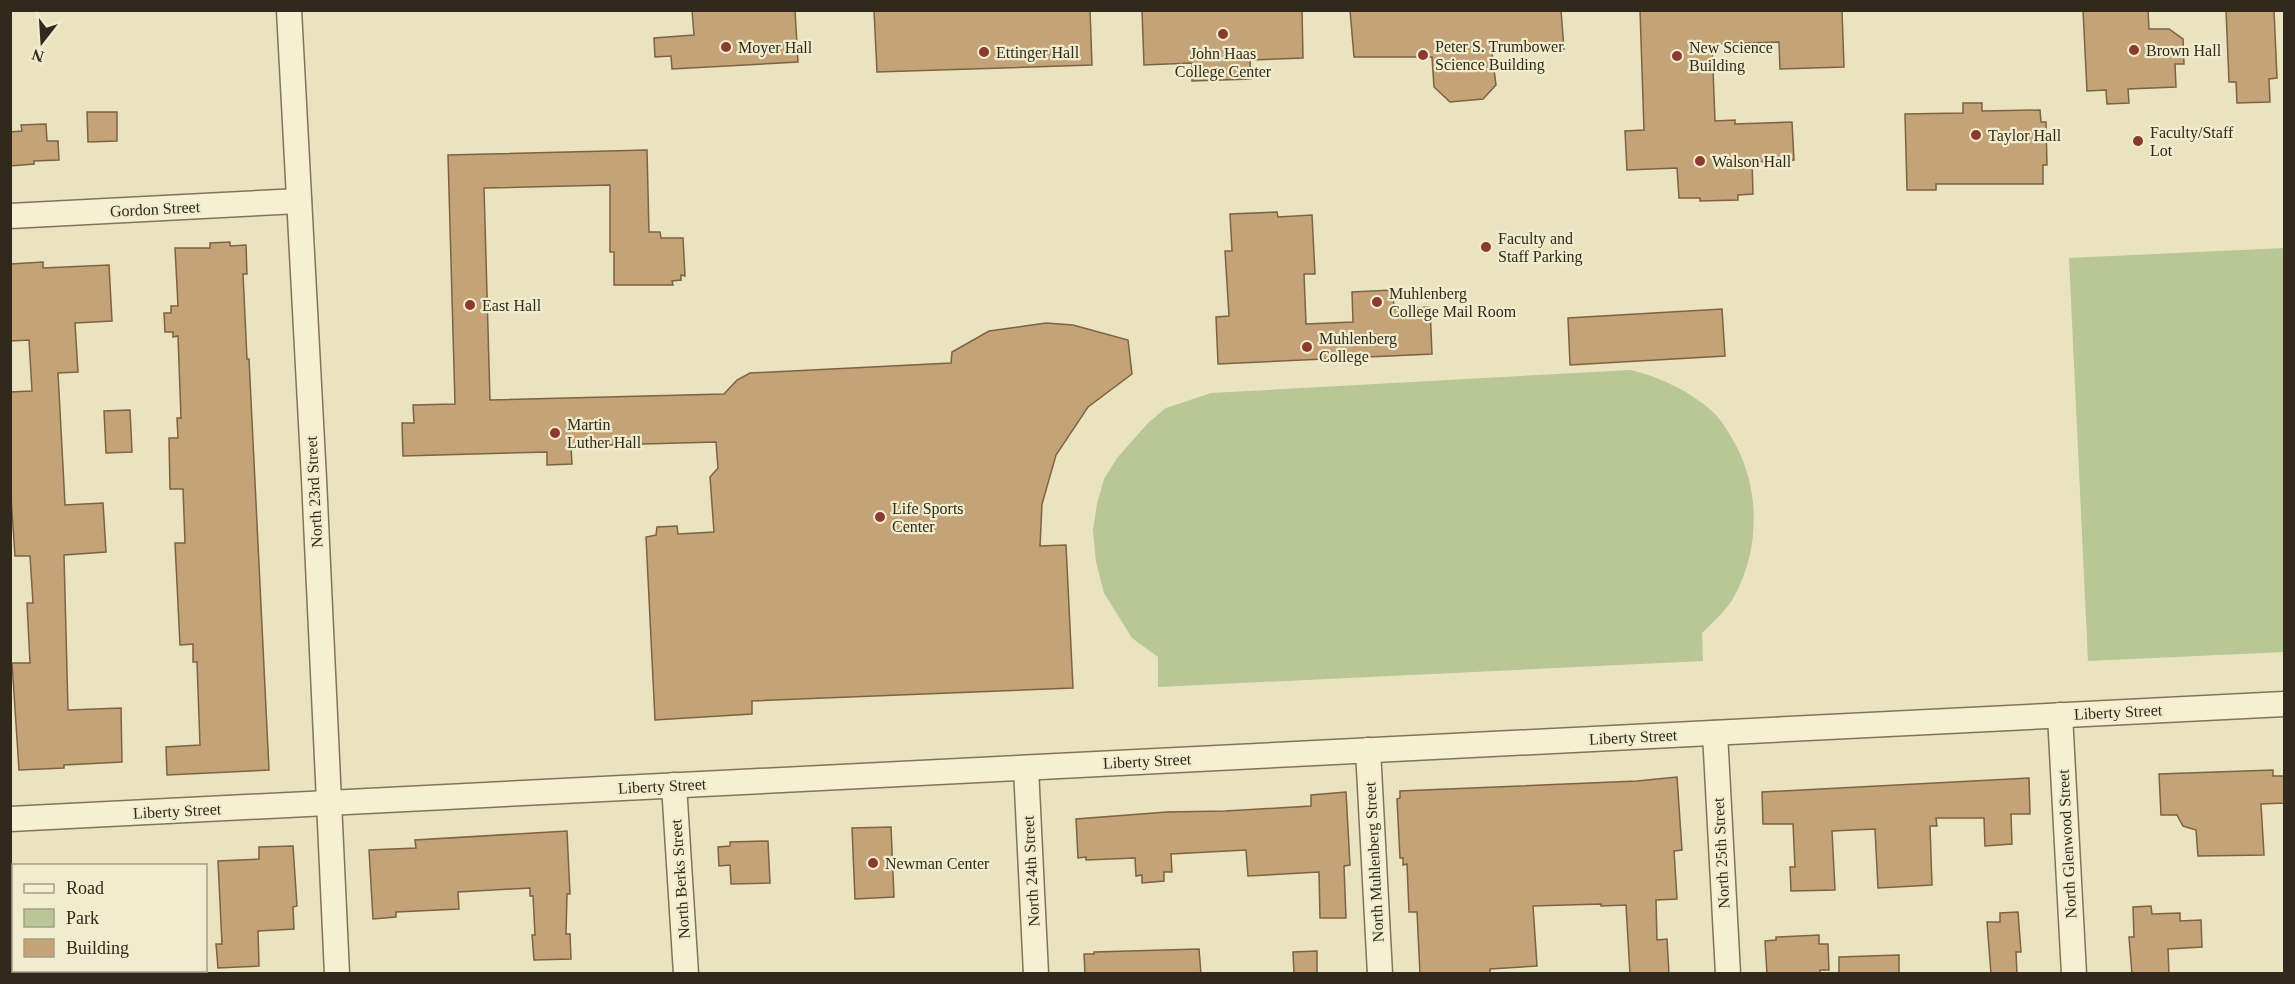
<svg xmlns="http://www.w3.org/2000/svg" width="2295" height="984" font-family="'Times New Roman',serif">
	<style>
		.green { fill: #b9c695 }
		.building { fill: #c5a378; stroke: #7e6241; stroke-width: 1.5 }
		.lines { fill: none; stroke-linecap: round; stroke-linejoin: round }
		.minor-casing { stroke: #817459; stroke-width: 27 }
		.minor { stroke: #f5f0d2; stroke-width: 24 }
		.poi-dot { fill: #8a3b2e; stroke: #f1ecce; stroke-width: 2 }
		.labels { text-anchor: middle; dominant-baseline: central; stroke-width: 4.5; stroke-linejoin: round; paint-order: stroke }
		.poi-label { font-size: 16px; fill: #312a1c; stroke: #f1ecce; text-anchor: start }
		.street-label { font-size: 16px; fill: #312a1c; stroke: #f1ecce }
	</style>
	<rect width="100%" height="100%" fill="#e9e3c0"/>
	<g class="green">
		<path d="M 2284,248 L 2284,652 L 2088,661 L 2069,258 Z"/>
		<path d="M 1631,370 C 1660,377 1689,391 1712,411 C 1723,421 1731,437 1738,449 C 1760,496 1759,549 1735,595 C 1728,609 1713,622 1702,633 L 1703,661 L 1158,687 L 1158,657 L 1132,638 L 1104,593 L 1096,562 L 1093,530 L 1097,504 L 1104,479 L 1117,458 L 1149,422 L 1166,408 L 1211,393 Z"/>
	</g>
	<g class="building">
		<path d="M 692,10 L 795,10 L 798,62 L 672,69 L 671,56 L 655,57 L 654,38 L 694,35 Z"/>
		<path d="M 874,10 L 1090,10 L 1092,65 L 877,72 Z"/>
		<path d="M 1142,10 L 1302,10 L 1303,58 L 1250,60 L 1251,79 L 1192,81 L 1192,63 L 1144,65 Z"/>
		<path d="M 1350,10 L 1561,10 L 1564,49 L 1492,53 L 1496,85 L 1483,99 L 1450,102 L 1434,87 L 1432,57 L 1354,57 Z"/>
		<path d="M 1640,10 L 1842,10 L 1844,67 L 1780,69 L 1779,42 L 1712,44 L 1715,121 L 1735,120 L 1735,124 L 1792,122 L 1794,160 L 1752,162 L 1753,194 L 1738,195 L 1738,200 L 1700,201 L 1700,198 L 1679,198 L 1677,168 L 1627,170 L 1625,131 L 1644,130 Z"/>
		<path d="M 2083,10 L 2148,10 L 2149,29 L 2169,29 L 2183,39 L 2184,64 L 2175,64 L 2176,87 L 2128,89 L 2129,103 L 2107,104 L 2106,90 L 2087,91 Z"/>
		<path d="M 2226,10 L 2274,10 L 2277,78 L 2269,79 L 2270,102 L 2237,103 L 2236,82 L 2229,82 Z"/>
		<path d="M 1963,103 L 1982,103 L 1982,111 L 2040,110 L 2041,122 L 2046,122 L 2047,165 L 2043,165 L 2043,184 L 1936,184 L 1936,190 L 1907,190 L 1905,114 L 1963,113 Z"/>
		<path d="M 87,112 L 117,112 L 117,141 L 88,142 Z"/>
		<path d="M 46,124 L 47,141 L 58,141 L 59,160 L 34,161 L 34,164 L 10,166 L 10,132 L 22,131 L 21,125 Z"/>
		<path d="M 647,150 L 649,232 L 660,232 L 661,238 L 683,238 L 685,276 L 681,275 L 681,280 L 672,281 L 673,285 L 614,285 L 614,252 L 610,252 L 610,185 L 484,188 L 490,400 L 724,394 L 737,380 L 750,373 L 951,363 L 952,352 L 989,331 L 1046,323 L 1073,325 L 1128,340 L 1132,374 L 1088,407 L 1056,455 L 1042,504 L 1040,546 L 1066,545 L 1073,688 L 752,701 L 752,714 L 655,720 L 646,537 L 656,535 L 657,527 L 677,526 L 678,534 L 714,532 L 710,477 L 718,468 L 716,442 L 571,446 L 572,464 L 547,465 L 547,452 L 403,456 L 402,423 L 414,423 L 413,405 L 455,404 L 448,155 Z"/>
		<path d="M 1277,212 L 1278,217 L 1312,215 L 1315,274 L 1304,274 L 1306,324 L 1353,322 L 1352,292 L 1393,290 L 1394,309 L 1430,307 L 1432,354 L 1218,364 L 1216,317 L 1229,316 L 1225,251 L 1232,251 L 1230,214 Z"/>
		<path d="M 230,242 L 230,246 L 246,245 L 247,274 L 243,274 L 247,359 L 249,359 L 269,770 L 167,775 L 166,747 L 200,745 L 197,662 L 193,662 L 193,644 L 180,645 L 175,543 L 185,543 L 183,489 L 170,489 L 169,438 L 178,438 L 177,418 L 181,418 L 178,336 L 173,337 L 173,332 L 165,332 L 164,313 L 171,313 L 171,306 L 178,306 L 175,248 L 210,248 L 210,243 Z"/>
		<path d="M 43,262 L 43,268 L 109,265 L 112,321 L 75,323 L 78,372 L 58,373 L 65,505 L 103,503 L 106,552 L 64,555 L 68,710 L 121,708 L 122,762 L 64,765 L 64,768 L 19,770 L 12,663 L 30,663 L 27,603 L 33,603 L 30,556 L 15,556 L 10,482 L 10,392 L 32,391 L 29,340 L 10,341 L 10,264 Z"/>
		<path d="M 1722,309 L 1725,356 L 1570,365 L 1568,318 Z"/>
		<path d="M 130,410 L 132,452 L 106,453 L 104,411 Z"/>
		<path d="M 2273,770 L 2273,776 L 2284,776 L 2284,803 L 2261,804 L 2264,855 L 2198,856 L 2196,830 L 2183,826 L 2177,815 L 2161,815 L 2159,774 Z"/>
		<path d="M 1677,777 L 1682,850 L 1674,851 L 1677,899 L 1656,900 L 1657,940 L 1667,939 L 1669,974 L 1630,974 L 1626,905 L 1601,906 L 1601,904 L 1533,906 L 1537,966 L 1490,969 L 1490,974 L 1420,974 L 1417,912 L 1409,912 L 1407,864 L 1403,865 L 1403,858 L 1400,858 L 1397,799 L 1400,798 L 1400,791 L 1637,781 Z"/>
		<path d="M 2029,778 L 2030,814 L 2011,814 L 2012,844 L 1985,846 L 1984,818 L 1936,818 L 1937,826 L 1930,826 L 1932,885 L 1878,888 L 1875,829 L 1832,831 L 1835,890 L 1791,891 L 1790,867 L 1795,867 L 1793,824 L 1763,824 L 1762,792 Z"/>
		<path d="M 1346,792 L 1350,865 L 1344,866 L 1346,918 L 1320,918 L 1319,872 L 1248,876 L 1246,850 L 1171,854 L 1172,872 L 1164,872 L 1164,881 L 1142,883 L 1142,875 L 1136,876 L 1135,858 L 1086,860 L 1086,857 L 1078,858 L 1076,819 L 1167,812 L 1225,811 L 1311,806 L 1311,795 Z"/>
		<path d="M 891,827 L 894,897 L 855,899 L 852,828 Z"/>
		<path d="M 567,831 L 570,894 L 567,894 L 566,934 L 570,934 L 571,959 L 534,960 L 532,935 L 535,935 L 533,896 L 530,896 L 530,888 L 458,892 L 459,909 L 396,912 L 396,917 L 373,919 L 369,850 L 416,848 L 415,840 Z"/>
		<path d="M 768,841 L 770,883 L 731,884 L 730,865 L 719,866 L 718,847 L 730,846 L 730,842 Z"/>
		<path d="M 293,846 L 297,906 L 293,907 L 294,929 L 258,931 L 259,966 L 218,968 L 216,944 L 222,944 L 218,861 L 259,859 L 259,847 Z"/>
		<path d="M 2151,906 L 2152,914 L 2180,913 L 2180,921 L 2201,920 L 2202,947 L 2168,949 L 2169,974 L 2132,974 L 2129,937 L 2134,937 L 2133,907 Z"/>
		<path d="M 2018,912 L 2021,952 L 2016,952 L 2017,974 L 1991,974 L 1987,922 L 2000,922 L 2000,913 Z"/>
		<path d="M 1819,935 L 1819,944 L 1828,944 L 1829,970 L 1820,970 L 1820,974 L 1767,974 L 1765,941 L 1776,940 L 1776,937 Z"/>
		<path d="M 1199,949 L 1201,974 L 1085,974 L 1084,954 L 1094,954 L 1094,952 Z"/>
		<path d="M 1317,951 L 1317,974 L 1294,974 L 1293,952 Z"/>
		<path d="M 1899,955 L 1899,974 L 1839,974 L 1839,957 Z"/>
	</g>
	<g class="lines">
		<defs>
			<g id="minor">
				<path d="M 289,10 L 314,479 L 337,974"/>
				<path d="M 10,216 L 299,201"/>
				<path d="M 2060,715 L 2074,974"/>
				<path d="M 1715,733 L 1728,974"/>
				<path d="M 1368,750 L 1380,974"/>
				<path d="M 1026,768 L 1036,974"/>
				<path d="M 674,785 L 686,974"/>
				<path d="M 10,819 L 2284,704"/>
			</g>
		</defs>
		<use href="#minor" class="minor-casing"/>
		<use href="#minor" class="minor"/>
	</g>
	<g class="poi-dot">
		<circle cx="1223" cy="34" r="6"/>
		<circle cx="726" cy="47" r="6"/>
		<circle cx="2134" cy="50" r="6"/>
		<circle cx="984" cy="52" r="6"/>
		<circle cx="1423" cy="55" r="6"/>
		<circle cx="1677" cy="56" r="6"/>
		<circle cx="1976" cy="135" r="6"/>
		<circle cx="2138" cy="141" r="6"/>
		<circle cx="1700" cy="161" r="6"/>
		<circle cx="1486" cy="247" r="6"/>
		<circle cx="1377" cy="302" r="6"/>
		<circle cx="470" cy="305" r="6"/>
		<circle cx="1307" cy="347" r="6"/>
		<circle cx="555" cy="433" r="6"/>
		<circle cx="880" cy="517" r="6"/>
		<circle cx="873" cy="863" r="6"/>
	</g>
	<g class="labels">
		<g class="poi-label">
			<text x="1435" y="46">Peter S. Trumbower<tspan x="1435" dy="18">Science Building</tspan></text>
			<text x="738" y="47">Moyer Hall</text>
			<text x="1689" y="47">New Science<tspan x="1689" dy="18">Building</tspan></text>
			<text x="2146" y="50">Brown Hall</text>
			<text x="996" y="52">Ettinger Hall</text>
			<text x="1223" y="53" text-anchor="middle">John Haas<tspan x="1223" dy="18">College Center</tspan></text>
			<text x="2150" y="132">Faculty/Staff<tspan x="2150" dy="18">Lot</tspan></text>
			<text x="1988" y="135">Taylor Hall</text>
			<text x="1712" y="161">Walson Hall</text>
			<text x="1498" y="238">Faculty and<tspan x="1498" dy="18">Staff Parking</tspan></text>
			<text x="1389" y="293">Muhlenberg<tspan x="1389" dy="18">College Mail Room</tspan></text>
			<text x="482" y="305">East Hall</text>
			<text x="1319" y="338">Muhlenberg<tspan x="1319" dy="18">College</tspan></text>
			<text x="567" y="424">Martin<tspan x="567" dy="18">Luther Hall</tspan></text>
			<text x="892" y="508">Life Sports<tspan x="892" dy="18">Center</tspan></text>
			<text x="885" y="863">Newman Center</text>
		</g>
		<g class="street-label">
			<text transform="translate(155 209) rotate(-3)">Gordon Street</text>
			<text transform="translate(314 492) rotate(-93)">North 23rd Street</text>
			<text transform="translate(2118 712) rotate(-3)">Liberty Street</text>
			<text transform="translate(1633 737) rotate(-3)">Liberty Street</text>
			<text transform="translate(1147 761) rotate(-3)">Liberty Street</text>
			<text transform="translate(662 786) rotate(-3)">Liberty Street</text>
			<text transform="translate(177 811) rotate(-3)">Liberty Street</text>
			<text transform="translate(2067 844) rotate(-93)">North Glenwood Street</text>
			<text transform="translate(1721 853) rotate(-93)">North 25th Street</text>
			<text transform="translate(1374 862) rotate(-93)">North Muhlenberg Street</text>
			<text transform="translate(1031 871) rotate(-93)">North 24th Street</text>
			<text transform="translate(680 879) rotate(-94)">North Berks Street</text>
		</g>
	</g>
	<rect width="2295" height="984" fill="none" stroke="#312a1c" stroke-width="24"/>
	<rect x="12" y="864" width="195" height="108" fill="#f1ecce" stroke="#a49e87" stroke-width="1.5"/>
	<rect x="24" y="884" width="30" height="9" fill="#f5f0d2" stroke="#a49e87" stroke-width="1.5"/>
	<text x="66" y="894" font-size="18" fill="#312a1c">Road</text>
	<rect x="24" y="909" width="30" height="18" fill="#b9c695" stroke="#a49e87" stroke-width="1.5"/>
	<text x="66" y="924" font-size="18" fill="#312a1c">Park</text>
	<rect x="24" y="939" width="30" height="18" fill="#c5a378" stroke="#a49e87" stroke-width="1.5"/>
	<text x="66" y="954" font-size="18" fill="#312a1c">Building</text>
	<g transform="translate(42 42) rotate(197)" stroke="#f1ecce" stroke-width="4.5" paint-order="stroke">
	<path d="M0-4.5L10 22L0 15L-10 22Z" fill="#312a1c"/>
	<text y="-9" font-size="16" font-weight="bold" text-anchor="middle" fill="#312a1c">N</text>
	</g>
</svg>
